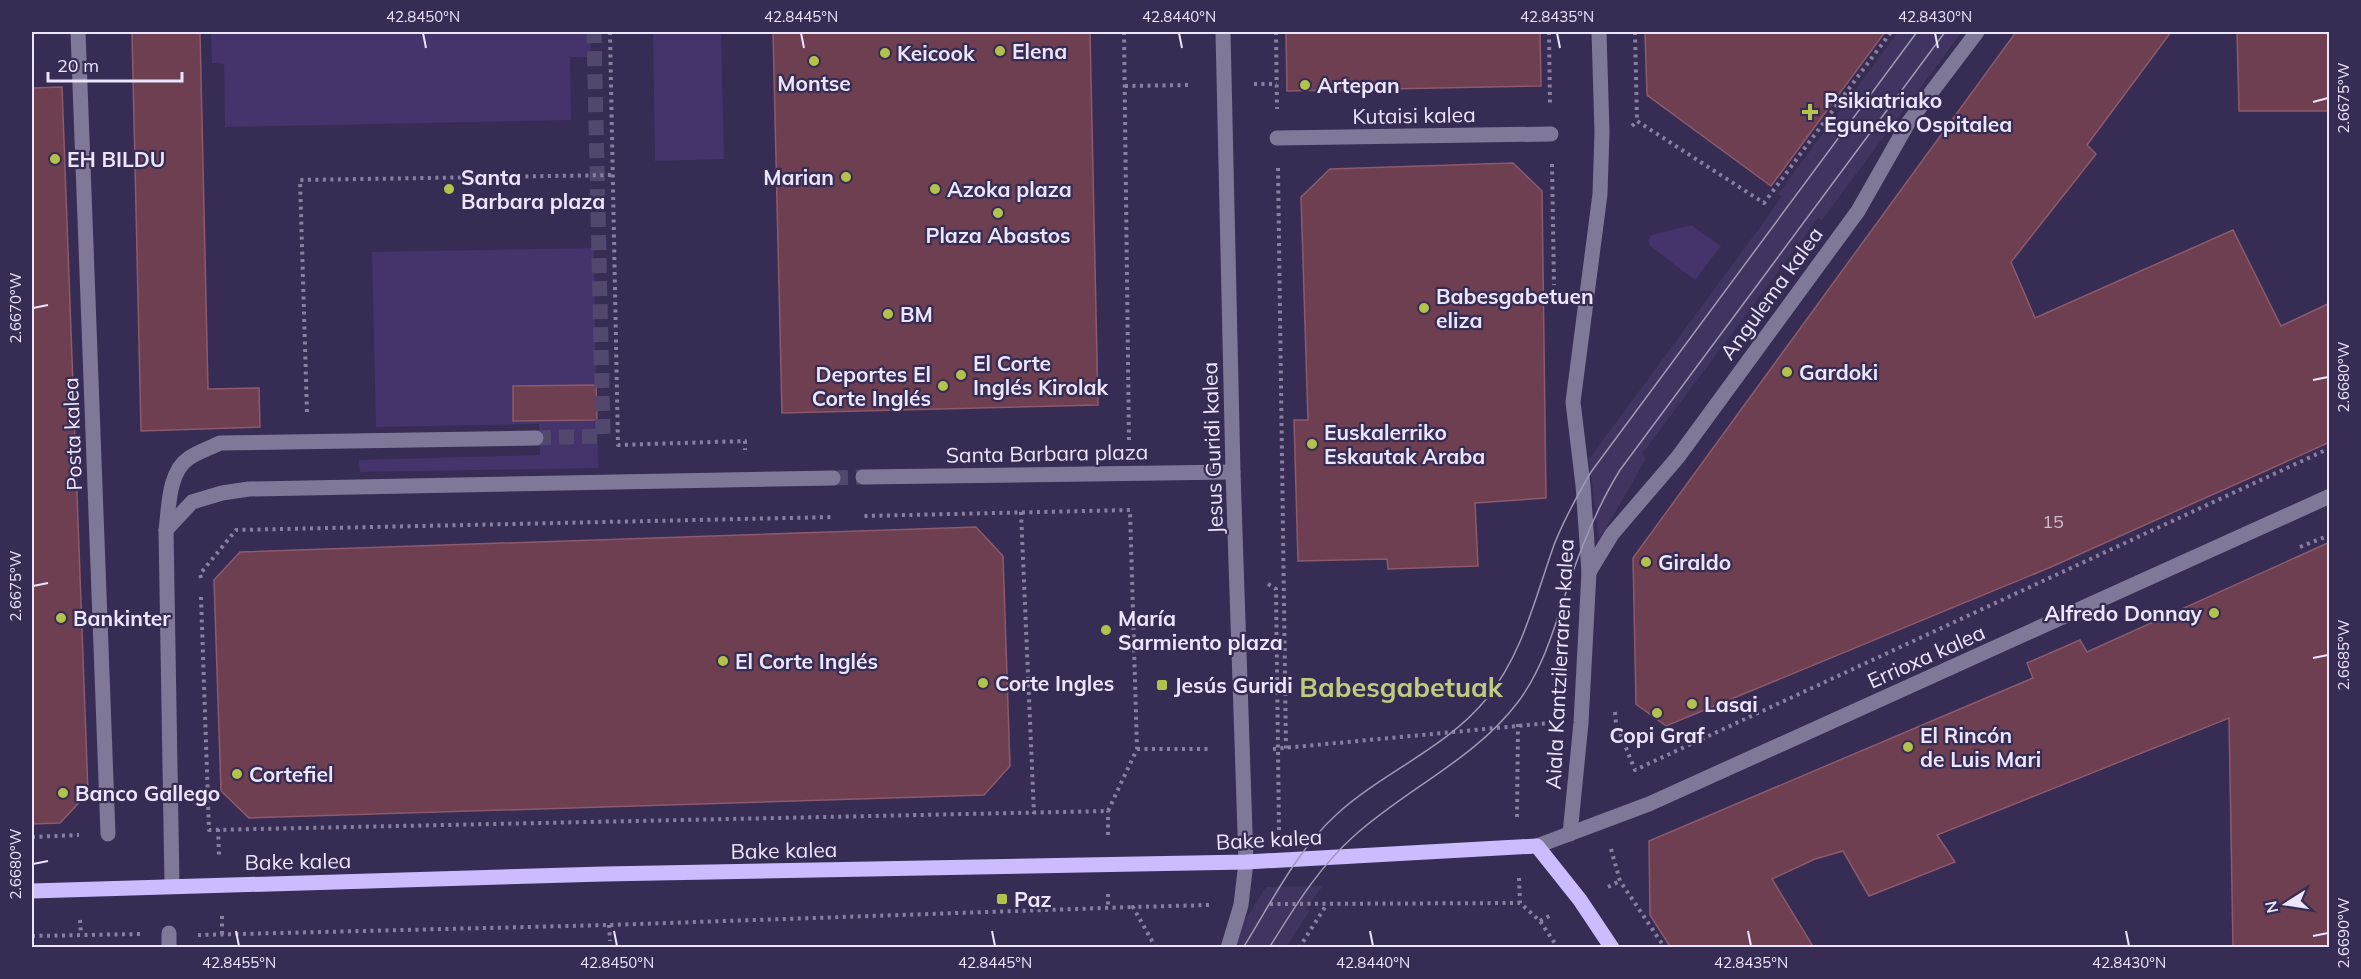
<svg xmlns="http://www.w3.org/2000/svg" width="2361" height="979" font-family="Mulish,sans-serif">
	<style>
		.built { fill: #413461 }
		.green { fill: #45336c }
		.building { fill: #6d3f50; stroke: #8c5a6c; stroke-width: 1.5 }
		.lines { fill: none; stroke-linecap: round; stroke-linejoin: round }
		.minor-tunnel { stroke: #52486d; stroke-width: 15; stroke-dasharray: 15 8; stroke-linecap: butt }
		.path { stroke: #8980a1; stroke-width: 4; stroke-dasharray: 3 4.5; stroke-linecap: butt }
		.minor { stroke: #807899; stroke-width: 15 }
		.major { stroke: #cdbbff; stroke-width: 15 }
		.tram { stroke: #a098b6; stroke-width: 1.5 }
		.ticks { fill: none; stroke: #ebe5fe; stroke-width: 2 }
		.poi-dot { fill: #b3c24b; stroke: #372c53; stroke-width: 2 }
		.labels { text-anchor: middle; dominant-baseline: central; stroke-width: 4.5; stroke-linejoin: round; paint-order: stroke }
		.number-label { font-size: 18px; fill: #ccbcd2 }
		.poi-label { font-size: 21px; font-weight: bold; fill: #ebe5fe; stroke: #372c53; text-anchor: start }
		.street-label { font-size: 21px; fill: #ebe5fe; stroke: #372c53 }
		.district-label { font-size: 27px; font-weight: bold; fill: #bfcb7f; stroke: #372c53 }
		.neatline { fill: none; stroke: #ebe5fe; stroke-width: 2 }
		.ticks-label { font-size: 15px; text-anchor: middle; fill: #ebe5fe }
	</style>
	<rect width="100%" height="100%" fill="#372c53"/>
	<g class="built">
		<path d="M 1898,32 L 1962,32 L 1822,220 L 1818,218 L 1642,454 L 1646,459 L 1599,540 L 1589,459 L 1766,219 L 1782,196 L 1778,194 Z"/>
		<path d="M 1323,886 L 1305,909 L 1310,910 L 1286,947 L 1227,948 L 1266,887 Z"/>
	</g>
	<g class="green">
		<path d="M 211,32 L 590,32 L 591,57 L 570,57 L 571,120 L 225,127 L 224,64 L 212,63 Z"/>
		<path d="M 653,32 L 721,32 L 724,159 L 655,161 Z"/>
		<path d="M 1691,225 L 1721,246 L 1695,280 L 1650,246 L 1648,240 L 1652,235 Z"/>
		<path d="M 594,248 L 596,385 L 513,386 L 513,421 L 597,420 L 598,468 L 360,472 L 359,460 L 540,455 L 539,424 L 376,427 L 372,252 Z"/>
	</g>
	<g class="building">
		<path d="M 132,32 L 200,32 L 208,389 L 259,388 L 260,427 L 141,431 Z"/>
		<path d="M 773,32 L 1090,32 L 1098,405 L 782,413 Z"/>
		<path d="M 1286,32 L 1540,32 L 1541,86 L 1287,91 Z"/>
		<path d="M 1645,32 L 1885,32 L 1771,186 L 1647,95 Z"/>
		<path d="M 2016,32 L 2171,32 L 2087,145 L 2096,154 L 2011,262 L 2035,318 L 2233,230 L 2281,326 L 2330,303 L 2330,442 L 2051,567 L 1666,726 L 1636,704 L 1633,558 Z"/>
		<path d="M 2237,32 L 2330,32 L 2330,111 L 2239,111 Z"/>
		<path d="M 62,87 L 88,793 L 60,823 L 32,824 L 32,88 Z"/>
		<path d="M 1513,163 L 1542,191 L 1546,498 L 1475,503 L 1478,566 L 1388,569 L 1387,559 L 1298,561 L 1294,420 L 1308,420 L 1301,197 L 1330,169 Z"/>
		<path d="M 596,385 L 597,420 L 513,421 L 513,386 Z"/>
		<path d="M 976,527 L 1003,556 L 1010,766 L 984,795 L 249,818 L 221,791 L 214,580 L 240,552 Z"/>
		<path d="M 2330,542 L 2330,948 L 2233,948 L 2229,718 L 1937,835 L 1955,862 L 1869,896 L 1843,851 L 1815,859 L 1772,879 L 1814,948 L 1671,948 L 1650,915 L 1649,841 L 2033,678 L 2027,663 L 2080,640 L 2087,652 Z"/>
	</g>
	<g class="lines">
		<g class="minor-tunnel">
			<path d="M 536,438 L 603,436 L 594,32"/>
			<path d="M 833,478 L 863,477"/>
		</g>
		<g class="path">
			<path d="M 610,32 L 618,445 L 745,441 L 745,450"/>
			<path d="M 1124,32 L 1129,442"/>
			<path d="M 1276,32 L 1277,109"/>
			<path d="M 1549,32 L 1550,105"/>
			<path d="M 1635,32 L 1637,121"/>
			<path d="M 1254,84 L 1277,84"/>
			<path d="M 1125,86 L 1192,85"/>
			<path d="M 1632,126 L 1637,121 L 1764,203 L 1891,32"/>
			<path d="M 1552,164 L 1554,285"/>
			<path d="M 1278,168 L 1286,749"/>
			<path d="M 307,412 L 300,180 L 613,175"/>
			<path d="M 1021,512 L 1034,814"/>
			<path d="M 2300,547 L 2330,535"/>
			<path d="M 201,578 L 200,574 L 236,530 L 834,517"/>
			<path d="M 1268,584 L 1276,589 L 1279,830"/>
			<path d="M 201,597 L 209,830 L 1108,811 L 1137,749 L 1130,510 L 863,516"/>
			<path d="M 1615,712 L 1616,723 L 1635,770 L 2330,448"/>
			<path d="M 1137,749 L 1211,749"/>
			<path d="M 1273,749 L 1549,723"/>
			<path d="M 1517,817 L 1518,724"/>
			<path d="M 218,829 L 219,855"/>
			<path d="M 1108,835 L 1108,811"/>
			<path d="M 32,837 L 79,835"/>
			<path d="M 1611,849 L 1620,881 L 1665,948"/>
			<path d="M 1519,878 L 1520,903"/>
			<path d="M 1608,887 L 1620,881"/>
			<path d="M 1108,894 L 1108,908"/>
			<path d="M 1270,904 L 1520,903 L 1540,921 L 1558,948"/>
			<path d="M 222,916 L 222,937"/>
			<path d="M 80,920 L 81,934"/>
			<path d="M 1540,921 L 1553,914"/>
			<path d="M 609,925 L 610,941"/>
			<path d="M 198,935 L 609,925 L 1133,907"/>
			<path d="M 32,936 L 140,934"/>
			<path d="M 1156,948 L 1133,907 L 1209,905"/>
			<path d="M 1299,948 L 1327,904"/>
		</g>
		<g class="minor">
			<path d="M 78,32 L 108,834"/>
			<path d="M 1223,32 L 1233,472 L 1246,862 L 1241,905 L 1228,948"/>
			<path d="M 1277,138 L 1551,134"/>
			<path d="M 863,477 L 1233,472"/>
			<path d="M 166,530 L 192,502 L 222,493 L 249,489 L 833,478"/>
			<path d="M 1589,572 L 1612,534 L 1678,457 L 1858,211 L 1908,123 L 1977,32"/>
			<path d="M 1570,834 L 1581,723 L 1589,572 L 1583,485 L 1573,402 L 1600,194 L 1602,132 L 1599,32"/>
			<path d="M 1537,846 L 1649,804 L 2330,496"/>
			<path d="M 172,885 L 166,530 C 169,508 168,472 189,458 C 198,452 210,448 220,443 L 536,438"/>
			<path d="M 169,948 L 169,933"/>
		</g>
		<path class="major" d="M 32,891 L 604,874 L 1246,862 L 1537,846 L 1580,900 L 1612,948"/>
		<g class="tram">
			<path d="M 1243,948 C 1271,903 1297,850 1337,814 C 1383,772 1447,748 1487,698 C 1523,653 1535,598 1554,545 C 1564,519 1577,496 1591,472 L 1917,32"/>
			<path d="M 1269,948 C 1294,908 1318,868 1354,836 C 1407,788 1474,760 1518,702 C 1545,666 1557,619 1571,577 C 1584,540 1599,504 1620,470 L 1945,32"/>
		</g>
	</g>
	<path class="ticks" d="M 423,33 L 426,48M 801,33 L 804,48M 1179,33 L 1182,48M 1557,33 L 1560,48M 1935,33 L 1938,48M 2313,102 L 2328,98M 33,308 L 48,305M 2313,380 L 2328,377M 33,586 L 48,583M 2313,658 L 2328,655M 33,864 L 48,861M 236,931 L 239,946M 614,931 L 617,946M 992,931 L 995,946M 1370,931 L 1373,946M 1748,931 L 1751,946M 2126,931 L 2129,946M 2313,936 L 2328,933"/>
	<g class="poi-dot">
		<circle cx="1000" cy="51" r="6"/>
		<circle cx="885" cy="53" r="6"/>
		<circle cx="814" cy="61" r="6"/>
		<circle cx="1305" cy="85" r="6"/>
		<path d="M1807 103h6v6h6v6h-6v6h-6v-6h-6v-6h6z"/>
		<circle cx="55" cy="159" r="6"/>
		<circle cx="846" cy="177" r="6"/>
		<circle cx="449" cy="189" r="6"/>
		<circle cx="935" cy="189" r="6"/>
		<circle cx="998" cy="213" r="6"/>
		<circle cx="1424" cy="308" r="6"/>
		<circle cx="888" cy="314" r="6"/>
		<circle cx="1787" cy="372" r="6"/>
		<circle cx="961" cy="375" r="6"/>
		<circle cx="943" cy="386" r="6"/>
		<circle cx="1312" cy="444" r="6"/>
		<circle cx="1646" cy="562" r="6"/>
		<circle cx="2214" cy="613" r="6"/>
		<circle cx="61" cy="618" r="6"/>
		<circle cx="1106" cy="630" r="6"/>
		<circle cx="723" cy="661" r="6"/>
		<circle cx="983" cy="683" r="6"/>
		<rect x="1156" y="679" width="12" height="12" rx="3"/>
		<circle cx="1692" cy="704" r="6"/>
		<circle cx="1657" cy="713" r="6"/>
		<circle cx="1908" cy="747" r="6"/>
		<circle cx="237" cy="774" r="6"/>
		<circle cx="63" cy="793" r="6"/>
		<rect x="996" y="893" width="12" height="12" rx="3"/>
	</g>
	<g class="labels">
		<g class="number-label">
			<text x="2053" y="521">15</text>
		</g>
		<g class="poi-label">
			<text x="1012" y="51">Elena</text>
			<text x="897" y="53">Keicook</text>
			<text x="814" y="83" text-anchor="middle">Montse</text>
			<text x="1317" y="85">Artepan</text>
			<text x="1824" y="100">Psikiatriako<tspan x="1824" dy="24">Eguneko Ospitalea</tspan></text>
			<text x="67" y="159">EH BILDU</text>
			<text x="461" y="177">Santa<tspan x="461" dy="24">Barbara plaza</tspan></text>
			<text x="834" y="177" text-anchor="end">Marian</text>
			<text x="947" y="189">Azoka plaza</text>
			<text x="998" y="235" text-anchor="middle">Plaza Abastos</text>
			<text x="1436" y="296">Babesgabetuen<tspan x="1436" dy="24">eliza</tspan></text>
			<text x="900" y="314">BM</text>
			<text x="973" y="363">El Corte<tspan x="973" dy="24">Inglés Kirolak</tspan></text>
			<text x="1799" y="372">Gardoki</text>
			<text x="931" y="374" text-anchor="end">Deportes El<tspan x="931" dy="24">Corte Inglés</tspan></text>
			<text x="1324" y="432">Euskalerriko<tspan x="1324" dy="24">Eskautak Araba</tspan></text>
			<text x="1658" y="562">Giraldo</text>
			<text x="2202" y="613" text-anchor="end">Alfredo Donnay</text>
			<text x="73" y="618">Bankinter</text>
			<text x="1118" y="618">María<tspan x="1118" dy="24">Sarmiento plaza</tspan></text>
			<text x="735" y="661">El Corte Inglés</text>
			<text x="995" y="683">Corte Ingles</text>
			<text x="1174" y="685">Jesús Guridi</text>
			<text x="1704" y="704">Lasai</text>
			<text x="1657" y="735" text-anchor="middle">Copi Graf</text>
			<text x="1920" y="735">El Rincón<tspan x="1920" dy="24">de Luis Mari</tspan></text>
			<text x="249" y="774">Cortefiel</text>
			<text x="75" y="793">Banco Gallego</text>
			<text x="1014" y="899">Paz</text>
		</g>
		<g class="street-label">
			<text transform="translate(1414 115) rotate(-1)">Kutaisi kalea</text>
			<text transform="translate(1771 293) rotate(-54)">Angulema kalea</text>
			<text transform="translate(72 434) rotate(-92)">Posta kalea</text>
			<text transform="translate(1212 448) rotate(-92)">Jesus Guridi kalea</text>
			<text transform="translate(1047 453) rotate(-1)">Santa Barbara plaza</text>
			<text transform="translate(1926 656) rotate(-24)">Errioxa kalea</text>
			<text transform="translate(1559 664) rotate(-87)">Aiala Kantzilerraren kalea</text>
			<text transform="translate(1269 839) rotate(-3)">Bake kalea</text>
			<text transform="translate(784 850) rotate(-1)">Bake kalea</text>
			<text transform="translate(298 861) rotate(-1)">Bake kalea</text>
		</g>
		<g class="district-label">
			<text x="1401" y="687">Babesgabetuak</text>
		</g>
	</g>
	<rect width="2361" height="979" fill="none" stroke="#372c53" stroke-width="66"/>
	<g transform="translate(2286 904) rotate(258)" stroke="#372c53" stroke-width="4.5" paint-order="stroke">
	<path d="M0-4.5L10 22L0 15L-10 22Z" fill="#ebe5fe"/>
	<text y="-9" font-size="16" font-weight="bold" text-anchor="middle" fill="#ebe5fe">N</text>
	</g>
	<path d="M48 72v9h134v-9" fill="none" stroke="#ebe5fe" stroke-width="3"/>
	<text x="57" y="72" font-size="18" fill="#ebe5fe" stroke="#372c53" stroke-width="4.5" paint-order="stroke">20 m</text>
	<rect x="33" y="33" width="2295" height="913" class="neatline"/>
	<g class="ticks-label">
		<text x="423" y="22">42.8450°N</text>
		<text x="801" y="22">42.8445°N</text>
		<text x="1179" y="22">42.8440°N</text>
		<text x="1557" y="22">42.8435°N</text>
		<text x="1935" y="22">42.8430°N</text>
		<text transform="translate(2344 98) rotate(-90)" y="5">2.6675°W</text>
		<text transform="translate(16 308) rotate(-90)" y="5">2.6670°W</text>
		<text transform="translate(2344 377) rotate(-90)" y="5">2.6680°W</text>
		<text transform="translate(16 586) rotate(-90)" y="5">2.6675°W</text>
		<text transform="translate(2344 655) rotate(-90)" y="5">2.6685°W</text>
		<text transform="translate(16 864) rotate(-90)" y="5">2.6680°W</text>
		<text transform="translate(2344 933) rotate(-90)" y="5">2.6690°W</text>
		<text x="239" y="968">42.8455°N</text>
		<text x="617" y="968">42.8450°N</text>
		<text x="995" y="968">42.8445°N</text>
		<text x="1373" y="968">42.8440°N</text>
		<text x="1751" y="968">42.8435°N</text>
		<text x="2129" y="968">42.8430°N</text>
	</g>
</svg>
